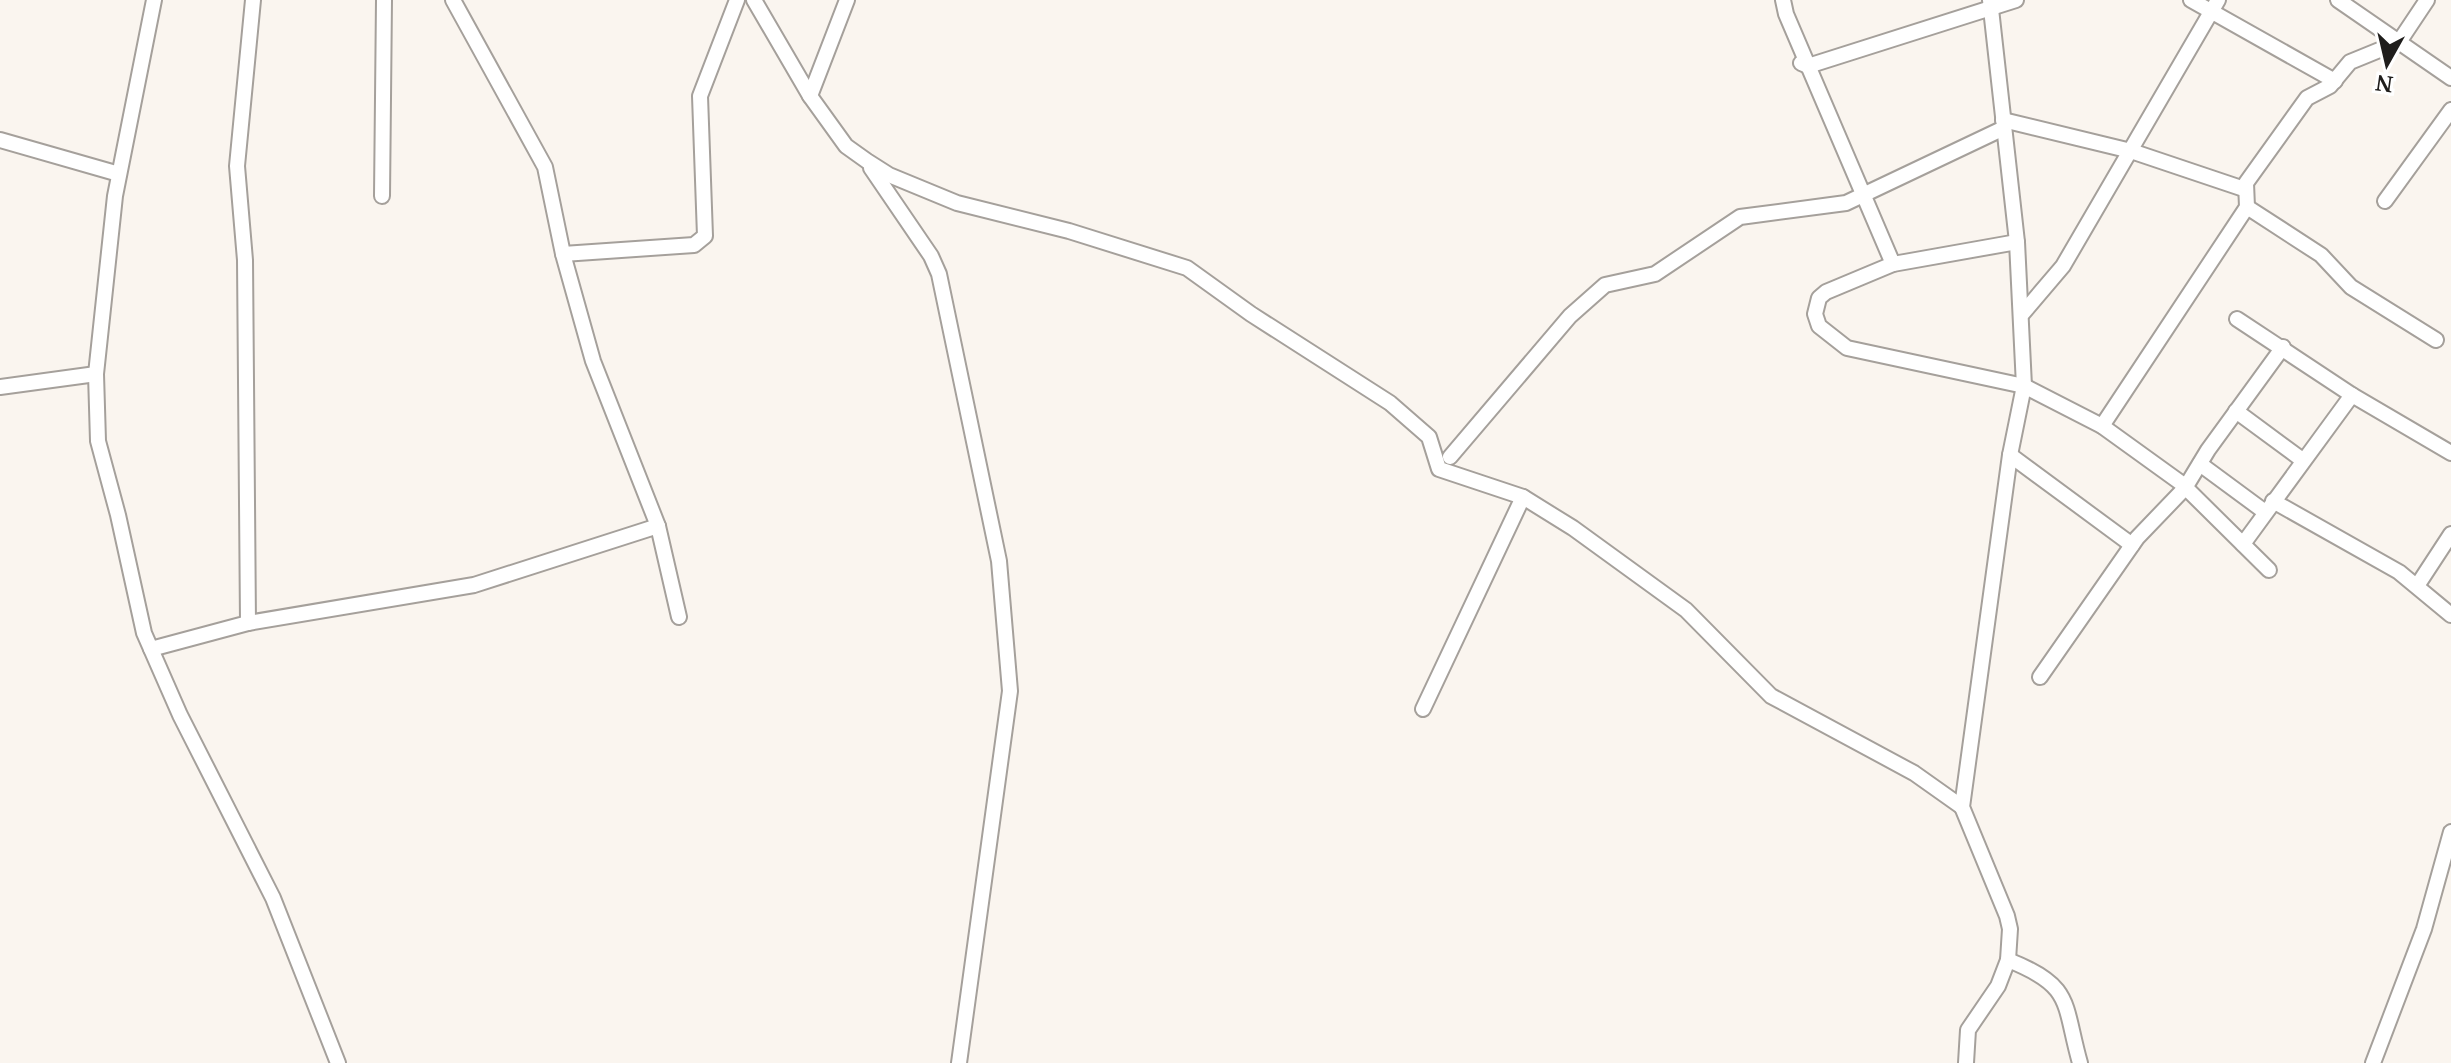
<svg xmlns="http://www.w3.org/2000/svg" width="2451" height="1063" font-family="'Noto Serif',serif">
	<style>
		.lines { fill: none; stroke-linecap: round; stroke-linejoin: round }
		.minor-casing { stroke: #a5a09b; stroke-width: 18 }
		.minor { stroke: #fff; stroke-width: 14 }
	</style>
	<rect width="100%" height="100%" fill="#faf5ef"/>
	<g class="lines">
		<defs>
			<g id="minor">
				<path d="M 154,0 L 115,196 L 96,374 L 98,441 L 118,515 L 144,633 L 180,715 L 273,898 L 338,1063"/>
				<path d="M 453,0 L 545,167 L 563,254 L 593,361 L 658,526 L 679,617"/>
				<path d="M 754,0 L 810,96 L 846,146 L 867,161 L 889,175 L 957,203 L 1069,231 L 1187,268 L 1251,314 L 1390,403 L 1429,437 L 1439,469 L 1523,497 L 1573,528 L 1686,610 L 1771,696 L 1914,773 L 1962,807"/>
				<path d="M 1783,0 L 1786,14 L 1893,264"/>
				<path d="M 2191,0 L 2335,81"/>
				<path d="M 2338,0 L 2451,78"/>
				<path d="M 1801,63 L 1808,66 L 2016,0"/>
				<path d="M 810,96 L 847,0"/>
				<path d="M 2003,120 L 2131,151 L 2244,189"/>
				<path d="M 0,140 L 119,174"/>
				<path d="M 871,168 L 931,256 L 939,274 L 999,561 L 1010,691 L 959,1063"/>
				<path d="M 382,196 L 384,0"/>
				<path d="M 2385,201 L 2451,110"/>
				<path d="M 2247,207 L 2321,255 L 2351,287 L 2436,340"/>
				<path d="M 2017,242 L 1893,264 L 1826,292 L 1819,298 L 1815,314 L 1819,326 L 1847,348 L 2024,386 L 2102,426 L 2181,483 L 2269,570"/>
				<path d="M 563,254 L 694,245 L 705,236 L 700,96 L 737,0"/>
				<path d="M 2023,313 L 2063,266 L 2218,0"/>
				<path d="M 2237,319 L 2352,395 L 2451,453"/>
				<path d="M 0,387 L 96,374"/>
				<path d="M 2236,411 L 2301,459"/>
				<path d="M 2102,426 L 2247,207 L 2246,183 L 2307,98 L 2330,86 L 2350,62 L 2399,42 L 2427,0"/>
				<path d="M 2010,455 L 2132,545"/>
				<path d="M 1450,457 L 1570,316 L 1605,285 L 1655,274 L 1740,217 L 1846,203 L 2004,128"/>
				<path d="M 2200,464 L 2265,512"/>
				<path d="M 2273,501 L 2399,572 L 2451,615"/>
				<path d="M 2243,544 L 2352,395"/>
				<path d="M 2417,586 L 2451,534"/>
				<path d="M 248,623 L 474,585 L 658,526"/>
				<path d="M 151,649 L 248,623 L 245,260 L 237,166 L 253,0"/>
				<path d="M 2040,677 L 2137,538 L 2185,488 L 2208,450 L 2283,347"/>
				<path d="M 1423,709 L 1523,497"/>
				<path d="M 2008,960 C 2074,986 2063,1003 2080,1063"/>
				<path d="M 1966,1063 L 1968,1030 L 1998,986 L 2008,960 L 2010,929 L 2007,916 L 1962,807 L 2010,455 L 2024,386 L 2017,242 L 1990,0"/>
				<path d="M 2373,1063 L 2424,929 L 2451,832"/>
			</g>
		</defs>
		<use href="#minor" class="minor-casing"/>
		<use href="#minor" class="minor"/>
	</g>
	<g transform="translate(2387 64) rotate(188)" stroke="#ffffff" stroke-width="6" paint-order="stroke">
	<path d="M0-6L14 30L0 20L-14 30Z" fill="#1f1d1b"/>
	<text y="-12" font-size="22" font-weight="bold" text-anchor="middle" fill="#1f1d1b">N</text>
	</g>
</svg>
